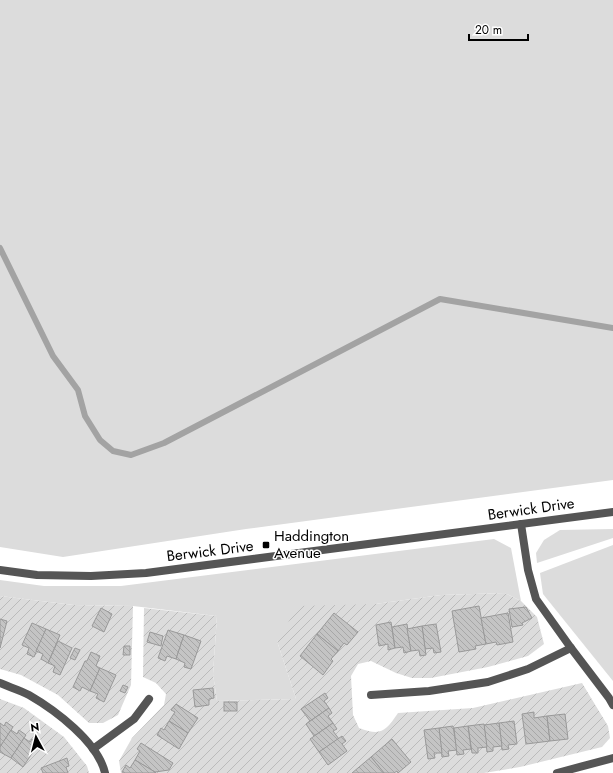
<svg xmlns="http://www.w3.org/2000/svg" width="613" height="773" font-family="Jost,sans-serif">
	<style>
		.green { fill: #dcdcdc }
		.garden { fill: url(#garden-furrows) }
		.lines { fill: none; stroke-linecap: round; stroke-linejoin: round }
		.stream { stroke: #a3a3a3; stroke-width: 6 }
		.building { fill: url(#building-back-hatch); stroke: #999 }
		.minor { stroke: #555; stroke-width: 8 }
		.tertiary { stroke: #555; stroke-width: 8 }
		.poi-dot { fill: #000; stroke: #fff; stroke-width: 1.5 }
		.labels { text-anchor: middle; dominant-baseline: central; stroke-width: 3; stroke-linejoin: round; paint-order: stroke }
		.street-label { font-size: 15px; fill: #000; stroke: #fff }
		.poi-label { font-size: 15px; fill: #000; stroke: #fff; text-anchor: start }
	</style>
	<defs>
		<pattern id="garden-furrows" width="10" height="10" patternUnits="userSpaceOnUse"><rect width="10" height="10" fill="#dcdcdc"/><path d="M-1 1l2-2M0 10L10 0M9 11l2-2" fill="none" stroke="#bbb"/></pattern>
		<pattern id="building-back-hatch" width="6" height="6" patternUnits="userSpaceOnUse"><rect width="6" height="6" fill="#c4c4c4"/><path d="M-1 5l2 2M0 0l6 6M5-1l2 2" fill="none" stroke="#a7a7a7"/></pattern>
	</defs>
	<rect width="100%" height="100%" fill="#fff"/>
	<g class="green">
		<path d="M 0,0 L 613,0 L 613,480 L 246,529 L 63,557 L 0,547 Z"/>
		<path d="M 613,529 L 613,538 L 537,563 L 536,553 L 544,540 L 560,530 Z"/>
		<path d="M 494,539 L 511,548 L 521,601 L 505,593 L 441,595 L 375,604 L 277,641 L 296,699 L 217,701 L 213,674 L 217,616 L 133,606 L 74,605 L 0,596 L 0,580 L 44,586 L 121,586 Z"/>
		<path d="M 613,545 L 613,681 L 543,594 L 540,573 Z"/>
	</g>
	<g class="garden">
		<path d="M 505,593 L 521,601 L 537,617 L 544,644 L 528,656 L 488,667 L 431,678 L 412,678 L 396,673 L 371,661 L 358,664 L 351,676 L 353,715 L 359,728 C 381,736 385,732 398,713 L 473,708 L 582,683 L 608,726 L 610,738 L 602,747 L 520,767 L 484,773 L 121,773 L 119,761 L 132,738 L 164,705 L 166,694 L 156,683 L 143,677 L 144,608 L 217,616 L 213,674 L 217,701 L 296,699 L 277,641 L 298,606 L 375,604 L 441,595 Z"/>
		<path d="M 0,596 L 74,605 L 133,606 L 131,685 L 118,715 L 103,723 L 89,723 L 58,695 L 21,675 L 0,669 Z"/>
		<path d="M 0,699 L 24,708 L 64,737 L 87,766 L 89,773 L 0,773 Z"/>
	</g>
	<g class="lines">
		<path class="stream" d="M 0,248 L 53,356 L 78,390 L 85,416 L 100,440 L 113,451 L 131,455 L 164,443 L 440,299 L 613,328"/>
	</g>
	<g class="building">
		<path d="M 479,606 L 486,644 L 475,646 L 476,649 L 459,652 L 452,611 Z"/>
		<path d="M 526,607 L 532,618 L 522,623 L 523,625 L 512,627 L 509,609 Z"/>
		<path d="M 101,608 L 112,614 L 104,632 L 92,626 Z"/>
		<path d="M 334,613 L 358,632 L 347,645 L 344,643 L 338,651 L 317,634 Z"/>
		<path d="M 508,613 L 513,642 L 497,645 L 496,642 L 486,644 L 481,618 Z"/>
		<path d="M 0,619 L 7,621 L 0,648 Z"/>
		<path d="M 391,622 L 395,648 L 388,650 L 388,644 L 379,646 L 376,625 Z"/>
		<path d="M 32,623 L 46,629 L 34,657 L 27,654 L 29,648 L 22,645 Z"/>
		<path d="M 407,624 L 411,651 L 404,653 L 403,647 L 395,648 L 392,627 Z"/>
		<path d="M 436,624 L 441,652 L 434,653 L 433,648 L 425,649 L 422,626 Z"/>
		<path d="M 422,626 L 426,655 L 420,656 L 419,650 L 411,651 L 407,629 Z"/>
		<path d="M 46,629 L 60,635 L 48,663 L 41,659 L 43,654 L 36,651 Z"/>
		<path d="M 168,630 L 184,635 L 176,659 L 167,656 L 165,661 L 158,658 Z"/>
		<path d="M 150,632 L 163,636 L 161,646 L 147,642 Z"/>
		<path d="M 317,634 L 338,651 L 331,659 L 333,661 L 323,675 L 300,656 Z"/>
		<path d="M 184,635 L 201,641 L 191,669 L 184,667 L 185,663 L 176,659 Z"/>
		<path d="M 58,641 L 72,648 L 60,675 L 53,672 L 55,666 L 48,663 Z"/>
		<path d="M 124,646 L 130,646 L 130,655 L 123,655 Z"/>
		<path d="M 75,648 L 80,650 L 75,660 L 70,658 Z"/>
		<path d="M 91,652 L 100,656 L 96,666 L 100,668 L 90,691 L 82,687 L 80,691 L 73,687 L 85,661 L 87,661 Z"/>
		<path d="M 100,668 L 116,675 L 104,702 L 96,698 L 98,694 L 90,691 Z"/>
		<path d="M 123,685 L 128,687 L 125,693 L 120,691 Z"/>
		<path d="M 213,688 L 214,698 L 209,699 L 209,705 L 195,707 L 193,690 Z"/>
		<path d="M 325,693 L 328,698 L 324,701 L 329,708 L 310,721 L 301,709 Z"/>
		<rect x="224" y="702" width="13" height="9"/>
		<path d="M 176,704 L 198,718 L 188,733 L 169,721 L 175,712 L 171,710 Z"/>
		<path d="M 329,708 L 332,713 L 328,716 L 333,723 L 314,736 L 306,724 Z"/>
		<path d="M 534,712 L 534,718 L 547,716 L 550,741 L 526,744 L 522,714 Z"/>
		<path d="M 565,714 L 568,739 L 550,741 L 547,716 Z"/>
		<path d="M 169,721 L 188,733 L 179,749 L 157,735 L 161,728 L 164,730 Z"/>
		<path d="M 514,721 L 517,744 L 508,745 L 509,749 L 502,750 L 499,723 Z"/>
		<path d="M 6,722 L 13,727 L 0,747 L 0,723 L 4,726 Z"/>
		<path d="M 333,723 L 337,729 L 333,731 L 339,739 L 319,752 L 310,739 Z"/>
		<path d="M 499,723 L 502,746 L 493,747 L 493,751 L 487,752 L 484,725 Z"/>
		<path d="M 484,724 L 487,747 L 478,748 L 478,753 L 472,753 L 468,726 Z"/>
		<path d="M 453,726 L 457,750 L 448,751 L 449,756 L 442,757 L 439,728 Z"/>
		<path d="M 468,726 L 471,749 L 463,750 L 464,754 L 457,755 L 454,728 Z"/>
		<path d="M 439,728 L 442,753 L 434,753 L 435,758 L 428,759 L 424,730 Z"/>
		<path d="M 11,730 L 17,734 L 19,730 L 26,735 L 11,758 L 0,752 L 0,747 Z"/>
		<path d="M 342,736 L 346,741 L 342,744 L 347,751 L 328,765 L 319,752 Z"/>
		<path d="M 24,738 L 30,742 L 32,739 L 39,743 L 23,767 L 11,758 Z"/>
		<path d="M 392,739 L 411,762 L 398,773 L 397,771 L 394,773 L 384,773 L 371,757 Z"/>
		<path d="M 141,743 L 173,763 L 169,770 L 155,772 L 135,760 L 140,751 L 137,749 Z"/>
		<path d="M 371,757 L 384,773 L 352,773 Z"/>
		<path d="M 67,758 L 69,766 L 66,767 L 68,773 L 43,773 L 41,768 Z"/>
		<path d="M 135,760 L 155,772 L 156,773 L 124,773 L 122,772 L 126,765 L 130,768 Z"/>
	</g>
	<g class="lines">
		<g class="minor">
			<path d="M 521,524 L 528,570 L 536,599 L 571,648 L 609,698 L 613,705"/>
			<path d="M 0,683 C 9,687 20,690 29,695 C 55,710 98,742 105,773"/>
			<path d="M 371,695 L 429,691 L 488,682 L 528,669 L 571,648"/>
			<path d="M 93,749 L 134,719 L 149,699"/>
			<path d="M 557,773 L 613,758"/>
		</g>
		<path class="tertiary" d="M 0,570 L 37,575 L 91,576 L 146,573 L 613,512"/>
	</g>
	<rect class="poi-dot" x="262" y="541" width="8" height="8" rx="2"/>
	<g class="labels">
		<g class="street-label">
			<text transform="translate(531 509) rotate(-8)">Berwick Drive</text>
			<text transform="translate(210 551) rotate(-7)">Berwick Drive</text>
		</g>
		<g class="poi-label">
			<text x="274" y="536">Haddington<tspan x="274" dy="17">Avenue</tspan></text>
		</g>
	</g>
	<g transform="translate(36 737) rotate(353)" stroke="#ffffff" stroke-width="3" paint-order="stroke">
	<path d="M0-3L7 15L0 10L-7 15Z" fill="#000000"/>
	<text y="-6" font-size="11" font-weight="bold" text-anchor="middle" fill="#000000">N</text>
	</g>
	<path d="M469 34v6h59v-6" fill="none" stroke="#000000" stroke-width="2"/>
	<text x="475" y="34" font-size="12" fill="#000000" stroke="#ffffff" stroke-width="3" paint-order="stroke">20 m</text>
</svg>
